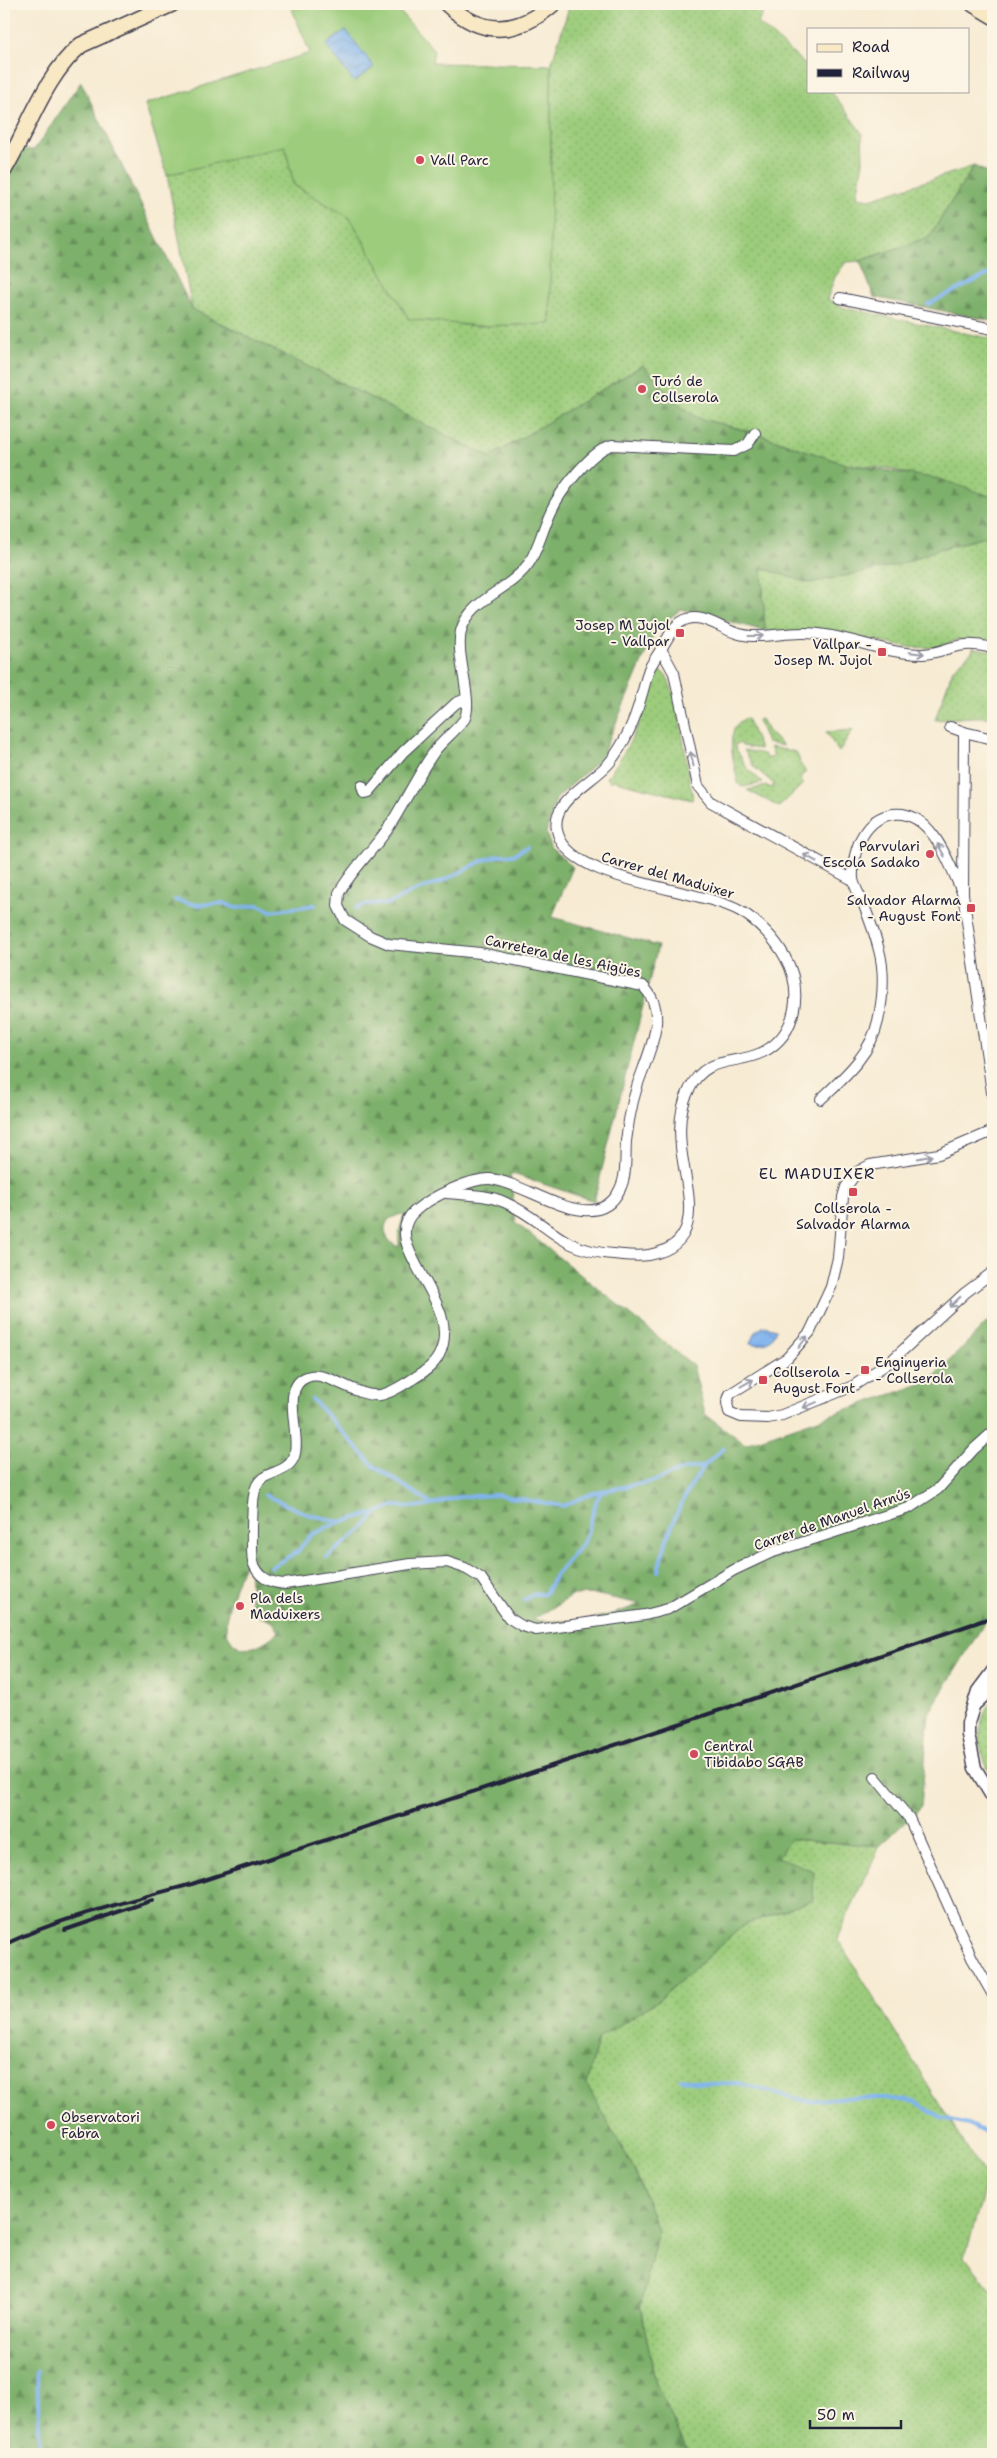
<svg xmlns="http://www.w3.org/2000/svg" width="997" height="2458" font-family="'Shantell Sans',sans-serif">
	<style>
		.grass { fill: url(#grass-dots); stroke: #5f775b }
		.forest { fill: url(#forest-firs); stroke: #506953; fill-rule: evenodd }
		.pitch { fill: #9ccc7b; stroke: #5f775b }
		.water { fill: url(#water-waves); stroke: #516b94 }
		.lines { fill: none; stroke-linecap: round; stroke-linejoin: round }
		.stream { stroke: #80b4ee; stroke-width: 4 }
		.minor-casing { stroke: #424052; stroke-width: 12 }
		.tertiary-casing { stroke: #424052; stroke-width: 15 }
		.secondary-casing { stroke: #424052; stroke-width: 18 }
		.minor { stroke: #fff; stroke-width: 10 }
		.tertiary { stroke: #fff; stroke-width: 12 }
		.secondary { stroke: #f8e8c3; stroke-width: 15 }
		.rail { stroke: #22223b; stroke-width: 4 }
		.oneway { stroke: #9c9ca7 }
		.poi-dot { fill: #d1495b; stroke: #fcf5e5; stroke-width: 2 }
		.labels { text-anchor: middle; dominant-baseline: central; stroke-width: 4; stroke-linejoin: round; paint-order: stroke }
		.poi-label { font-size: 14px; fill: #22223b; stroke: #fcf5e5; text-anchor: start }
		.street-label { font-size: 14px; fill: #22223b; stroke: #fcf5e5 }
		.neighbourhood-label { font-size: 15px; letter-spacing: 1px; fill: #22223b; stroke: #fcf5e5 }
	</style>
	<defs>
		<pattern id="grass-dots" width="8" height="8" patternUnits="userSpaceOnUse" patternTransform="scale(1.25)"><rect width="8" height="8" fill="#9ccc7b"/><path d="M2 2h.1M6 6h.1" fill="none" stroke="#86af6b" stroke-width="1.8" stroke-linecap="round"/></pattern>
		<pattern id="forest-firs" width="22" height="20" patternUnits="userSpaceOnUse" patternTransform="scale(1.25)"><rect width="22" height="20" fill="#7db06b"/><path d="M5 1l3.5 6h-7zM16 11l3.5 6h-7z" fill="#668f59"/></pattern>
		<pattern id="water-waves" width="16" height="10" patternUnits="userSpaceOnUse" patternTransform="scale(1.25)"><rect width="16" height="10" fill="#80b4ee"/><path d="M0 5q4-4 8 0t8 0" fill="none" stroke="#6e9acd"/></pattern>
	</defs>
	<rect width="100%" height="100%" fill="#fcf5e5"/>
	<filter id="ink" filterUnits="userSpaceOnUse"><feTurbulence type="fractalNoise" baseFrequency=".02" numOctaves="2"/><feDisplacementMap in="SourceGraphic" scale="10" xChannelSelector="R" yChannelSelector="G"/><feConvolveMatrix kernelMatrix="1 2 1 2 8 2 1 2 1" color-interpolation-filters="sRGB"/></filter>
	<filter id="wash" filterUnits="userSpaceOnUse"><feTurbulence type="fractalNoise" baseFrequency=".0096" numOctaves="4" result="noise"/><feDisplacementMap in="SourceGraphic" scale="20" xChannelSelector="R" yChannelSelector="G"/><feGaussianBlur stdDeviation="1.12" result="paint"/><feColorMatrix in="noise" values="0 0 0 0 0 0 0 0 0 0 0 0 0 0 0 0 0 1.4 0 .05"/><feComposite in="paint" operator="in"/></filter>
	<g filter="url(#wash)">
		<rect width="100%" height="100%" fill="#f7ebd3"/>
		<g class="grass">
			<path d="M 570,4 L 768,4 L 758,23 L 808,67 L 808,91 L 831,91 L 862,133 L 863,161 L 857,197 L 870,199 L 974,166 L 929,237 L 860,261 L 846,262 L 835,277 L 827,299 L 845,308 L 993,339 L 993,497 L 891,469 L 845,464 L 755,433 L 698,418 L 675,401 L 643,365 L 490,457 L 192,309 L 167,175 L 285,145 L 294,185 L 350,218 L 409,319 L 478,326 L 550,324 L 551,65 Z"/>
			<path d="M 993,535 L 993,642 L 957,640 L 936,648 L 906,647 L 841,634 L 765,631 L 762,568 L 809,583 L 898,565 L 939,549 Z"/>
			<path d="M 973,648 L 993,651 L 993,718 C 974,715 955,719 935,720 L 953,669 L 972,652 Z"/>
			<path d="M 660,671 C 677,676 686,760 689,778 C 690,787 694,792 692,800 L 612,780 L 610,782 L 606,778 C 632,746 644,713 656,674 Z"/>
			<path d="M 747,718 L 760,749 L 742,746 L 740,743 L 734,745 L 747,768 L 763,783 L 742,787 L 738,784 C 735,765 721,726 747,718 Z"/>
			<path d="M 761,719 L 768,731 L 783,746 L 767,743 L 758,720 Z"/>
			<path d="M 853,730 L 839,752 L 826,732 Z"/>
			<path d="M 770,747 L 796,752 L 800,761 L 799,762 L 806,772 L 800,777 L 803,784 L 779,807 L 747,790 L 767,786 L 772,788 L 774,784 L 754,767 L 744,750 L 764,754 L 767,759 L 774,756 Z"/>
			<path d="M 993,1699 L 993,1778 C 977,1751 974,1725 993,1699 Z"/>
			<path d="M 790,1839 L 880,1846 L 837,1938 L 987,2180 L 965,2257 L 993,2292 L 993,2454 L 689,2454 L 656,2384 L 640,2306 L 658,2231 L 635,2171 L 587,2085 L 598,2038 L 659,1999 L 744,1925 L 813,1900 L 778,1857 Z"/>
		</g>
		<g class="forest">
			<path d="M 81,82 L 192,309 L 490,457 L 643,365 L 675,401 L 698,418 L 755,433 L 845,464 L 940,479 L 993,497 L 993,535 L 939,549 L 898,565 L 809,583 L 762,568 L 765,631 L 681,609 L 656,629 L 601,758 L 556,799 L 546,833 L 552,849 L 573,867 L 552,917 L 658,946 L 594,1201 L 510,1173 L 516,1223 L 693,1365 L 705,1414 L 745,1444 L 930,1381 L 993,1316 L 993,1609 L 929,1713 L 921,1807 L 880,1846 L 790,1839 L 778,1857 L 814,1871 L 813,1900 L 744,1925 L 659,2000 L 598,2039 L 587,2085 L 635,2171 L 658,2231 L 640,2306 L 656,2384 L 689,2454 L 4,2454 L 4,149 L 34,150 ZM 401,1214 L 404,1215 L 399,1232 L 399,1247 C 387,1242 380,1230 389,1219 ZM 245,1563 L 249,1565 L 251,1608 L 260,1617 L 272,1620 L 279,1632 C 266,1641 246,1658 232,1641 C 228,1636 226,1631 226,1626 C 227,1606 237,1580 245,1563 ZM 594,1594 L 640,1604 C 605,1619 570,1624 532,1620 L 574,1595 Z"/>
			<path d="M 974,166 L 993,175 L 993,321 L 874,297 L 860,261 L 929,237 Z"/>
		</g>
		<path class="pitch" d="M 290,4 L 393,4 L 434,50 L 432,63 L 551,65 L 550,324 L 478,326 L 409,319 L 350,218 L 294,185 L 285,146 L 167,175 L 145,104 L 310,53 Z"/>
		<g class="water">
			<path d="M 346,30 L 374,67 L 354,82 L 326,45 Z"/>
			<path d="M 764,1326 L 776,1329 C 772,1342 763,1347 750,1343 L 755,1332 Z"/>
		</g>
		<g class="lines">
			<g class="stream">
				<path d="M 928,304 L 993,272"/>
				<path d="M 175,900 L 198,905 L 223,903 L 237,908 L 259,905 L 270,911 L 315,905"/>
				<path d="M 356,908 L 367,904 L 389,904 L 412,892 L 443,881 L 484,860 L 500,855 L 513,855 L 527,847"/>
				<path d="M 312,1399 L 374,1466 L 432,1504"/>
				<path d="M 265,1495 L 307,1514 L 340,1522 L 376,1513 L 393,1506 L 422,1507 L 459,1497 L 497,1495 L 563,1506 L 593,1493 L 654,1481 L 685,1469 L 704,1466 L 724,1448"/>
				<path d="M 327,1557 L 362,1529 L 376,1514"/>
				<path d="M 271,1567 L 297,1552 L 311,1535 L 339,1522"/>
				<path d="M 658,1571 C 667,1533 680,1498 704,1467"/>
				<path d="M 523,1600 L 535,1594 L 545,1594 L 555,1576 L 585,1540 L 597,1499 L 603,1490"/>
				<path d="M 681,2079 L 709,2084 L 737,2083 L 807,2101 L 838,2098 L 885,2098 L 915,2102 L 941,2118 L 968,2124 L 993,2137"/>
				<path d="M 37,2371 L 40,2454"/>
			</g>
		</g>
	</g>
	<g filter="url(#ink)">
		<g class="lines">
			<defs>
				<g id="minor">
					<path d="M 840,298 L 993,329"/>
					<path d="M 755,433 L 748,444 L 734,451 L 612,445 C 591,451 560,491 551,511 C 543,528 539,547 529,563 C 510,591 470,598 461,631 C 455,656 473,698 465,718 C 462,725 440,743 434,752 C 417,776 404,804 387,830 C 372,851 351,871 339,893 L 338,906 L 345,920 L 370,936 L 389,944 L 480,953 L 643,986 C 666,1009 654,1040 644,1067 C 634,1091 629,1115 626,1141 C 625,1157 627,1175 620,1189 C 596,1241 528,1182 490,1179 C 471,1178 431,1197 416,1210 C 374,1244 466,1302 439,1355 C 433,1367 421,1374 411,1380 C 401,1386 392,1393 380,1395 C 356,1398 327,1369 307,1377 C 279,1387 302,1434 294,1457 C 288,1471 274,1471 263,1478 C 258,1482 255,1488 254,1495 C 252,1507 251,1549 253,1562 C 258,1577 269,1583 285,1584 L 410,1564 L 447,1562 L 465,1568 L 481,1578 L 509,1618 L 522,1626 L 536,1630 L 645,1615 L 668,1609 L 734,1570 L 770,1553 L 909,1508 L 938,1489 L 974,1449 L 993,1432"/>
					<path d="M 661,649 L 674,673 L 698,786 L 711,802 L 853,880"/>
					<path d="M 950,727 L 964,732 L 993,739"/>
					<path d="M 964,732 L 963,894 L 993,1099"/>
					<path d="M 362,786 L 364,793 L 369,792 L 403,752 L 456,703 L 466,699"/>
					<path d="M 821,1099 C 844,1077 871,1054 878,1021 C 883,998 885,972 879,950 C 875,934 869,918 863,903 C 860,896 854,886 853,879 C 852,865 856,846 863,835 C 870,823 880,816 893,814 C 932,809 950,866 963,894"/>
					<path d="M 993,1131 L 939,1154 L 870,1165 L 857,1172 L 846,1187 L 843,1197 L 838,1258 L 831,1287 L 810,1332 L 787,1358 L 730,1394 L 727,1403 L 729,1412 L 741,1417 L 768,1418 L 782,1415 L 853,1386 L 890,1362 L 965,1293 L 993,1272"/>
					<path d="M 447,1193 C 465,1195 487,1194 504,1202 C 549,1221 556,1250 613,1254 C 625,1255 637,1257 649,1255 C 709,1244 685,1188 681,1147 C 679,1128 680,1107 689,1090 C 706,1054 735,1066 763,1052 C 798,1034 803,989 785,957 C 775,939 758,921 740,911 C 697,887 573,883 558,834 C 547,801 593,783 610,762 C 624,744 635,720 641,697 C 644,688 646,678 649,669 C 653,661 660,652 664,644 C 668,638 671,631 676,626 C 695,607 717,627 736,633 C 757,640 779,633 801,633 C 841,632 881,654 922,654 C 937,654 950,646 965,645 C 974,644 984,646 993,648"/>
					<path d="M 875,1777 L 909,1818 L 972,1958 L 993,1995"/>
				</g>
				<g id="tertiary">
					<path d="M 993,1671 L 978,1691 L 968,1723 L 968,1735 L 975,1768 L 993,1798"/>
					<path d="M 976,1703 L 993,1687"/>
				</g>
				<g id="secondary">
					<path d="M 447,4 C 482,37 517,35 553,4"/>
					<path d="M 973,4 L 993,16"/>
					<path d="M 4,170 C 28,130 45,75 81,45 L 172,4"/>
				</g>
			</defs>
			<use href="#minor" class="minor-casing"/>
			<use href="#tertiary" class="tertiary-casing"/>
			<use href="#secondary" class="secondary-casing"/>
			<use href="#minor" class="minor"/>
			<use href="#tertiary" class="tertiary"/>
			<use href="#secondary" class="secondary"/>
			<g class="rail">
				<path d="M 65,1930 L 153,1900"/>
				<path d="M 4,1945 C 59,1918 132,1900 192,1884 L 685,1722 L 993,1617"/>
			</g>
		</g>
		<defs><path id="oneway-shaft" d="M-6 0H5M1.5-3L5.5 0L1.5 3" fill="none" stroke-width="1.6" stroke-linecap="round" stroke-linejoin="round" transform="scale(1.25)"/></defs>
		<g class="oneway">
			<use href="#oneway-shaft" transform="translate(756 636)"/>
			<use href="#oneway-shaft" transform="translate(917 653) rotate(6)"/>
			<use href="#oneway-shaft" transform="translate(692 759) rotate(-102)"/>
			<use href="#oneway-shaft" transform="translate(941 850) rotate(-119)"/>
			<use href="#oneway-shaft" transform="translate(810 858) rotate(-151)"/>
			<use href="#oneway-shaft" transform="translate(925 1157) rotate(-11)"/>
			<use href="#oneway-shaft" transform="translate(955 1302) rotate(136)"/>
			<use href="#oneway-shaft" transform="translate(803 1342) rotate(-53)"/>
			<use href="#oneway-shaft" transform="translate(747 1383) rotate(-29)"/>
			<use href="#oneway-shaft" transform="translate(810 1405) rotate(158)"/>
		</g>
	</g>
	<g class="poi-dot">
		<circle cx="420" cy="160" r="5"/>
		<circle cx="642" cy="389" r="5"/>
		<rect x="675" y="628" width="10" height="10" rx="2.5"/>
		<rect x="877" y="647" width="10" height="10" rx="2.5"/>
		<circle cx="930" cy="854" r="5"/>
		<rect x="966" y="903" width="10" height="10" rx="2.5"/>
		<rect x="848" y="1187" width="10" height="10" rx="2.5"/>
		<rect x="860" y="1365" width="10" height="10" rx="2.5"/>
		<rect x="758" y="1375" width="10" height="10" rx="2.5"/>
		<circle cx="240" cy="1606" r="5"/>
		<circle cx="694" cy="1754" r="5"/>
		<circle cx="51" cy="2125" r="5"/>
	</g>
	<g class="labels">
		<g class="poi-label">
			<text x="430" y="160">Vall Parc</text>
			<text x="652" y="381">Turó de<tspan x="652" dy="16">Collserola</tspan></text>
			<text x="670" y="625" text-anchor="end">Josep M Jujol<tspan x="670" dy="16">- Vallpar</tspan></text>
			<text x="872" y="644" text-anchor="end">Vallpar -<tspan x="872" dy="16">Josep M. Jujol</tspan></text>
			<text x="920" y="846" text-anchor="end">Parvulari<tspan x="920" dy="16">Escola Sadako</tspan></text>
			<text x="961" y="900" text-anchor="end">Salvador Alarma<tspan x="961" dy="16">- August Font</tspan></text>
			<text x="853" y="1208" text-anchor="middle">Collserola -<tspan x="853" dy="16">Salvador Alarma</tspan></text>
			<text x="875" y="1362">Enginyeria<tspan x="875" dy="16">- Collserola</tspan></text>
			<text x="773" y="1372">Collserola -<tspan x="773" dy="16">August Font</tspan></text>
			<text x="250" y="1598">Pla dels<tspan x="250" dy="16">Maduixers</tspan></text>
			<text x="704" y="1746">Central<tspan x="704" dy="16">Tibidabo SGAB</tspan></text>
			<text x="61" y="2117">Observatori<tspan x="61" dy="16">Fabra</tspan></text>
		</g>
		<g class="street-label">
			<text transform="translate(668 875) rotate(16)">Carrer del Maduixer</text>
			<text transform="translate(563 956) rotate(12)">Carretera de les Aigües</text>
			<text transform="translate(832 1519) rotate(-19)">Carrer de Manuel Arnús</text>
		</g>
		<g class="neighbourhood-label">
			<text x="817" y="1174">EL MADUIXER</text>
		</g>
	</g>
	<rect width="997" height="2458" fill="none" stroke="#fcf5e5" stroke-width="20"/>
	<rect x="807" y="28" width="162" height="65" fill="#fcf5e5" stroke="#a5a1a1"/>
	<rect x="817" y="44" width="25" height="8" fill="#f8e8c3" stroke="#a5a1a1"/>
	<text x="852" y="52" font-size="15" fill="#22223b">Road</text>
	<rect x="817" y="69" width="25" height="8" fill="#22223b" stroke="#a5a1a1"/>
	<text x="852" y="78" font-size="15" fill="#22223b">Railway</text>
	<path d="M810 2420v8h91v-8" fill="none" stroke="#22223b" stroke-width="2.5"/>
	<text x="817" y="2420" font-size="15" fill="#22223b" stroke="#fcf5e5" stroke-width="4" paint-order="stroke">50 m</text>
</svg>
